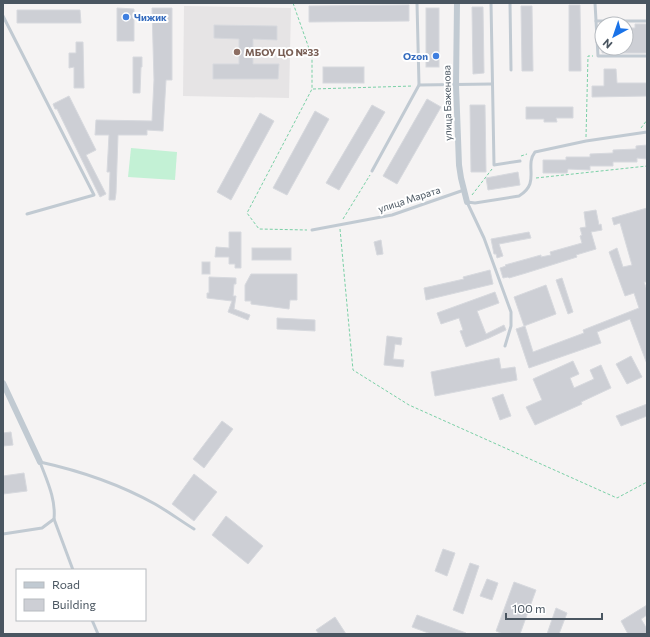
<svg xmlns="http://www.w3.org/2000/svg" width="650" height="637" font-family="Commissioner,sans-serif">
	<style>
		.education { fill: #e6e4e5 }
		.green { fill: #c3f1d5 }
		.building { fill: #cdcfd5; stroke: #d7d9de }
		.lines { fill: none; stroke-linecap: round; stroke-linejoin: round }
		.path { stroke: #7ad0a6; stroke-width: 1; stroke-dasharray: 3 2; stroke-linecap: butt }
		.lane { stroke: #c1cad2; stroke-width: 3 }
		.street { stroke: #c1cad2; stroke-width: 6 }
		.shop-dot { fill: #3f7fe0; stroke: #fff; stroke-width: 1.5 }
		.education-dot { fill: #8d6e63; stroke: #fff; stroke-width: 1.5 }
		.labels { text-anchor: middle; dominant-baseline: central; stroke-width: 4; stroke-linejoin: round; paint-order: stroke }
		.shop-label { font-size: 10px; font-weight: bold; fill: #366cbe; stroke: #fff; text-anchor: start }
		.education-label { font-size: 10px; font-weight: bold; fill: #785e54; stroke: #fff; text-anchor: start }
		.street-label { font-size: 10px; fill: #4a5661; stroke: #fff }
	</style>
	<rect width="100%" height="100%" fill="#f5f3f3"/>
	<path class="education" d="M 184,6 L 291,8 L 289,98 L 183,96 Z"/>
	<path class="green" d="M 131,148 L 177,152 L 175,180 L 128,177 Z"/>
	<g class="building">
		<path d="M 409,5 L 409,21 L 309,22 L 309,6 Z"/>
		<path d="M 569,5 L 580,5 L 581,71 L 569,71 Z"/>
		<path d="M 521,6 L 532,6 L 533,71 L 522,71 Z"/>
		<path d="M 472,7 L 483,7 L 484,73 L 473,74 Z"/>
		<path d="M 117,8 L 134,9 L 134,41 L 117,41 Z"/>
		<path d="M 152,8 L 172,8 L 172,80 L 166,80 L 163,131 L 147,130 L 147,135 L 118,135 L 116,193 L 115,200 L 109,200 L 110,172 L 107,172 L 109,135 L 95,135 L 96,120 L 152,121 L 154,80 Z"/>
		<rect x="426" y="8" width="13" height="59"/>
		<path d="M 17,10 L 80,10 L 81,23 L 17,23 Z"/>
		<path d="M 635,24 L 647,24 L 647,53 L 602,53 L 602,48 L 626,48 L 626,28 L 635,28 Z"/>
		<path d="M 214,25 L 277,26 L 277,40 L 253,39 L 253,64 L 279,64 L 278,79 L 213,79 L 213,64 L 239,64 L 239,39 L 214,38 Z"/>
		<path d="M 76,42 L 83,42 L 84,88 L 74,88 L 74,67 L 69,68 L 69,53 L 76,53 Z"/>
		<path d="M 133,57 L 142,57 L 142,67 L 141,67 L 140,93 L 133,93 Z"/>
		<rect x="323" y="67" width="41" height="16"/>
		<path d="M 604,69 L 616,69 L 617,83 L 647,83 L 647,96 L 592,97 L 592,86 L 604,86 Z"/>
		<path d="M 69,96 L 96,150 L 86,155 L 106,194 L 100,197 L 57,109 L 55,109 L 53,104 Z"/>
		<path d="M 427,99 L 441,107 L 397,184 L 383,176 Z"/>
		<path d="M 372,105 L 385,112 L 339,190 L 326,183 Z"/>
		<path d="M 470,105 L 485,105 L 486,172 L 471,172 Z"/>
		<path d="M 526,107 L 573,107 L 573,118 L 556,118 L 557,122 L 544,122 L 544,119 L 526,119 Z"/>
		<path d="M 315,111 L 329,119 L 287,195 L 273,188 Z"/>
		<path d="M 260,113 L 274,121 L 231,200 L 217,192 Z"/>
		<path d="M 647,145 L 647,159 L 637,158 L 637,162 L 613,162 L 613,166 L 590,166 L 590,170 L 568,169 L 567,173 L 543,173 L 543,160 L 566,160 L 566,157 L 590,157 L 590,154 L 613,153 L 613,150 L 636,149 L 636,146 Z"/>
		<path d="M 518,172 L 520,185 L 488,190 L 486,178 Z"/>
		<path d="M 647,208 L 647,282 L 644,282 L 647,290 L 647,364 L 630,319 L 597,332 L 601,343 L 529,368 L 516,329 L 525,326 L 533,352 L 584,333 L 583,330 L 639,308 L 634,293 L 625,296 L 609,252 L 617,248 L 623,267 L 632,265 L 620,223 L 614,225 L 612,218 Z"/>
		<path d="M 596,210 L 599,225 L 601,224 L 602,230 L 591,232 L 596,249 L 576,255 L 577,257 L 526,273 L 509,278 L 508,277 L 503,278 L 500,268 L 506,266 L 505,265 L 541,255 L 541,257 L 551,255 L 550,252 L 582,243 L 580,236 L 582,235 L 580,228 L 586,227 L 584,212 Z"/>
		<path d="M 229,232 L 241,232 L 241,268 L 235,268 L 235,264 L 229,264 L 229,257 L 215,257 L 216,247 L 229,248 Z"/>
		<path d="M 529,232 L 531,238 L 499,244 L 503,256 L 497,258 L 496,254 L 494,254 L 491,239 Z"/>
		<path d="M 381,240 L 383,254 L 377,255 L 374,242 Z"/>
		<rect x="252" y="248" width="39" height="12"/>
		<rect x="202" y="262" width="8" height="12"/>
		<path d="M 490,270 L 493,284 L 426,300 L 424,288 L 464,279 L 463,277 Z"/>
		<path d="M 251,274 L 297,274 L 297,300 L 290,300 L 289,309 L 251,304 L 251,301 L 245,301 L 245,285 Z"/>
		<path d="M 209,277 L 236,278 L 236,284 L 234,284 L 233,296 L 236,296 L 234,309 L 250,315 L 248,320 L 228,312 L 232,301 L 207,298 L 207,293 L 209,293 Z"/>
		<path d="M 562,278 L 573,312 L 568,314 L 556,280 Z"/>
		<path d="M 546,285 L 556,314 L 524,326 L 514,297 Z"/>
		<path d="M 495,292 L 499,303 L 477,311 L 486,334 L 504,325 L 506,330 L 489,338 L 466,347 L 460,331 L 463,330 L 459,318 L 441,324 L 437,313 Z"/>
		<path d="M 277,318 L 315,320 L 315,331 L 277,329 Z"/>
		<path d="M 387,336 L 402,338 L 401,345 L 395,344 L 393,359 L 404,360 L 403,367 L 384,365 Z"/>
		<path d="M 631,356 L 642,377 L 627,384 L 616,364 Z"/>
		<path d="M 499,358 L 501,369 L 515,367 L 517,380 L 435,396 L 431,372 Z"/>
		<path d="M 573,361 L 579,374 L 570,378 L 574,388 L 594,379 L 590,370 L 601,365 L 611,388 L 581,402 L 582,404 L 535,425 L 526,407 L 542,400 L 533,379 Z"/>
		<path d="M 503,394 L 511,416 L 500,420 L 492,398 Z"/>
		<path d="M 647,404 L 647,416 L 621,426 L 616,416 Z"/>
		<path d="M 222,421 L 233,429 L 204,468 L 193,459 Z"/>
		<path d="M 11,432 L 13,445 L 3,446 L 3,433 Z"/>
		<path d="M 24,473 L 27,491 L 3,494 L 3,476 Z"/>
		<path d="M 194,474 L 217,492 L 194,521 L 172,504 Z"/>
		<path d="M 226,516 L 263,546 L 248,564 L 212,535 Z"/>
		<path d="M 443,549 L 455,553 L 447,576 L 435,571 Z"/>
		<path d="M 470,563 L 479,566 L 463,614 L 453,610 Z"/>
		<path d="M 487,579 L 498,583 L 492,600 L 480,596 Z"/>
		<path d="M 514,582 L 536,590 L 520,634 L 503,634 L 496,631 Z"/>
		<path d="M 647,605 L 647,615 L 641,619 L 647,629 L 647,634 L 628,634 L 621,621 Z"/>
		<path d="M 556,608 L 567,613 L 559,634 L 547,634 Z"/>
		<path d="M 417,615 L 466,633 L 466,634 L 431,634 L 412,627 Z"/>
		<path d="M 335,617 L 346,634 L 319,634 L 316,630 Z"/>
	</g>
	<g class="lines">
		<g class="path">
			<path d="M 293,3 L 312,57 L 312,89 L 247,213 L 259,229 L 307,230"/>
			<path d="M 313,89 L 413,86"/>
			<path d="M 641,128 L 647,120"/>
			<path d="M 586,137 L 588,56 L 593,56"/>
			<path d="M 521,156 L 527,154"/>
			<path d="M 536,178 L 647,166"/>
			<path d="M 472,195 L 492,169"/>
			<path d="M 343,219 L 370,175"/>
			<path d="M 340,229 L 353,370 L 409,405 L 617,498 L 647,482"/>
		</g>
		<g class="lane">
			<path d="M 491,3 L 494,165 L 520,161"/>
			<path d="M 510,3 L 511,70"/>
			<path d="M 595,3 L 598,56 L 647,56"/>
			<path d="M 3,16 L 94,195 L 27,214"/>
			<path d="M 596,21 L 647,21"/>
			<path d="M 419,85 L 492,84"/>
			<path d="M 372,171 L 419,85 L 417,3"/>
			<path d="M 312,230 L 392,215 L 464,190"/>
			<path d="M 505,346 L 511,326 L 511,312 L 484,238 L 467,202 L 475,203 L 519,196 C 541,183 524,166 535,152 L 586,141 L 647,132"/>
			<path d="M 40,462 C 81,471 119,484 155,504 C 169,512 181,521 194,529"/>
			<path d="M 54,519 L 73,570"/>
			<path d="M 3,534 L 42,528 L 54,519 C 56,499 47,481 40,462"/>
			<path d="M 92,620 L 98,634"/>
		</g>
		<g class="street">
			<path d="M 457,3 L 456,85 L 459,165 L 461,178 L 467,202"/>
			<path d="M 3,383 L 40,462"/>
		</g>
	</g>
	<g class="shop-dot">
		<circle cx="126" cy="17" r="4"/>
		<circle cx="436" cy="56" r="4"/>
	</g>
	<circle class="education-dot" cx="237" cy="52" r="4"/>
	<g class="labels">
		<g class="shop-label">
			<text x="134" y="17">Чижик</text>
			<text x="428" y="56" text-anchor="end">Ozon</text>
		</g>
		<g class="education-label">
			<text x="245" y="52">МБОУ ЦО №33</text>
		</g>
		<g class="street-label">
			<text transform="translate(447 103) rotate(-91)">улица Баженова</text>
			<text transform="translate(409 199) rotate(-18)">улица Марата</text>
		</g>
	</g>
	<rect width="650" height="637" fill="none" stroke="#4a5661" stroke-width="8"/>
	<rect x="16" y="569" width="130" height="52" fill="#ffffff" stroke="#b7bbc0"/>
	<rect x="24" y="582" width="20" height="6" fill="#c1cad2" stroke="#b7bbc0"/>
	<text x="52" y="589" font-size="12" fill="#4a5661">Road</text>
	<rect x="24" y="599" width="20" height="12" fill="#cdcfd5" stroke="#b7bbc0"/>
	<text x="52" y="609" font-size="12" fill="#4a5661">Building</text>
	<g transform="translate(614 36) rotate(220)"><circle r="19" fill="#ffffff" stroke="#b7bbc0"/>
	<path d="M0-3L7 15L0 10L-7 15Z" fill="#1a73e8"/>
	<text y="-6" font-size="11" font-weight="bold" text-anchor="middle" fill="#4a5661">N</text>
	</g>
	<path d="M506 613v6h96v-6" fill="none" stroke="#4a5661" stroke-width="2"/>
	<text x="512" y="613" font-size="12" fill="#4a5661" stroke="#ffffff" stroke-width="3" paint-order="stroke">100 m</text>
</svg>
